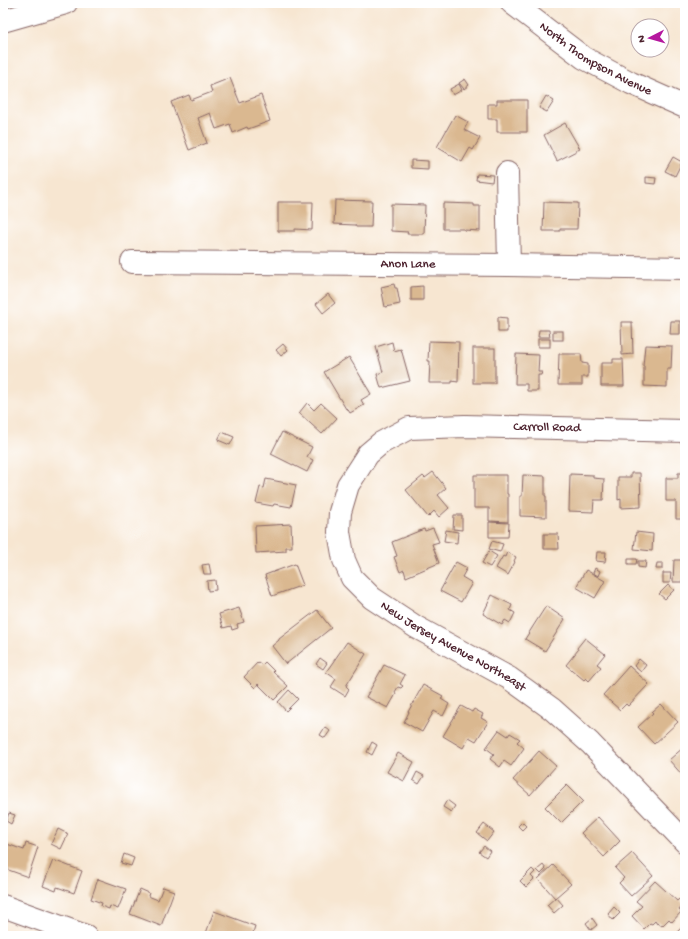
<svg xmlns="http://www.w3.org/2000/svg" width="688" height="939" font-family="'Gochi Hand',sans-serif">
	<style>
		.building { fill: #dab890 }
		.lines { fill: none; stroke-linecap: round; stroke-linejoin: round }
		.minor-casing { stroke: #876565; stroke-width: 24 }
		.highway-casing { stroke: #876565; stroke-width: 24 }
		.minor { stroke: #fff; stroke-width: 22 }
		.highway { stroke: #fff; stroke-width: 22 }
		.labels { text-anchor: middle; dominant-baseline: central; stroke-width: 3.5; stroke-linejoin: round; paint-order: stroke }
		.street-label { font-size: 13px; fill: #4a1f2b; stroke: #fff }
	</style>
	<rect width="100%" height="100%" fill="#fff"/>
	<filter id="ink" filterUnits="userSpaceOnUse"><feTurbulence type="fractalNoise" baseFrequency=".025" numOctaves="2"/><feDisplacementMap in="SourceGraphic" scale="8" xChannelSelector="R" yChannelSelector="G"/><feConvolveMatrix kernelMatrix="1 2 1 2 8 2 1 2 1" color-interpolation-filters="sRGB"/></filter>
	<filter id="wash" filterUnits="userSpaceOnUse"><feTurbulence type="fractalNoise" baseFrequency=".012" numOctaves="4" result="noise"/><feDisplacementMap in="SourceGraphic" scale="16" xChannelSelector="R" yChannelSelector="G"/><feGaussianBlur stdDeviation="0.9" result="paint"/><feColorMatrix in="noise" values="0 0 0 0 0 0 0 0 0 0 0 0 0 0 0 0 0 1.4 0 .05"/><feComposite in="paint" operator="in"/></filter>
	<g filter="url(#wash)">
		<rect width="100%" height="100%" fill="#f7e6d1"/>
		<g id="blocks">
			<g class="building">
				<path d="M 230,78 L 240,103 L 261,95 L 270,121 L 248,129 L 247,127 L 233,133 L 230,124 L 216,129 L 210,113 L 198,118 L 207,143 L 189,150 L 171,102 L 189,95 L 191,100 L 212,92 L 210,86 Z"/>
				<path d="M 465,79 L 469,85 L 464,89 L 459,83 Z"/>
				<path d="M 459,84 L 462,90 L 453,95 L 450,89 Z"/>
				<path d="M 546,96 L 554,101 L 547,112 L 539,108 Z"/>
				<path d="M 497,100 L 527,100 L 527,132 L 497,132 L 497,119 L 488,119 L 488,104 L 497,104 Z"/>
				<path d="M 455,115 L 468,122 L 464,130 L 480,138 L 473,150 L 470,148 L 462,162 L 437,147 Z"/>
				<path d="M 565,123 L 580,149 L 557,161 L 544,135 Z"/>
				<path d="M 673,157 L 682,162 L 675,176 L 665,171 Z"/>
				<path d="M 411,160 L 428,161 L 428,169 L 411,168 Z"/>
				<path d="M 477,174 L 493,175 L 492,182 L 476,180 Z"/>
				<path d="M 646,177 L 656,178 L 655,184 L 646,183 Z"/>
				<path d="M 335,200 L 372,201 L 371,227 L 356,227 L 355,225 L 334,224 Z"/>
				<path d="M 278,202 L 313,202 L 312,230 L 295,229 L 295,231 L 278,231 Z"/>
				<path d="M 544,202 L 578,203 L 577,229 L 560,229 L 560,231 L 543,231 Z"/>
				<path d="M 443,203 L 474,204 L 474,206 L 480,206 L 480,231 L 464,230 L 464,229 L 443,229 Z"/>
				<path d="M 391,204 L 425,205 L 424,234 L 407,234 L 408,232 L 391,231 Z"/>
				<path d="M 394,284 L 395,288 L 397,288 L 400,304 L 385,307 L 381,287 Z"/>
				<path d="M 423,286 L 423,300 L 411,300 L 411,287 Z"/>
				<path d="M 328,294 L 335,303 L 323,313 L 316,304 Z"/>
				<path d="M 498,317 L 507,318 L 507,332 L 498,332 Z"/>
				<path d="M 671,321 L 680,321 L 680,334 L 670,334 Z"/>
				<path d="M 621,322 L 632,322 L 633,354 L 622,355 Z"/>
				<path d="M 539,330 L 549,330 L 550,337 L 538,337 Z"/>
				<rect x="553" y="331" width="10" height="9"/>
				<rect x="538" y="339" width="12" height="8"/>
				<path d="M 429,341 L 459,342 L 458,382 L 452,381 L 452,383 L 429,383 L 430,361 L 428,361 Z"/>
				<path d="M 392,342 L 394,351 L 401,349 L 410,381 L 381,388 L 377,374 L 383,372 L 376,347 Z"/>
				<path d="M 283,344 L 288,350 L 281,356 L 276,350 Z"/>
				<path d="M 645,345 L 672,346 L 671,369 L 667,369 L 667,387 L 644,386 L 644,366 L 643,366 Z"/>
				<rect x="473" y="348" width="22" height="35"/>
				<path d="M 516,354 L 539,355 L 538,372 L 542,372 L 541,375 L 538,375 L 538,391 L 527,391 L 527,384 L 515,384 Z"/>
				<path d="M 559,354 L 581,354 L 582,363 L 588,364 L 588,377 L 582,377 L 582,385 L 558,385 Z"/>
				<path d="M 349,357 L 371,394 L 361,400 L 364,405 L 350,413 L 347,408 L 346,409 L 324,372 Z"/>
				<path d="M 613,359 L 623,359 L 624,386 L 601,386 L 601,363 L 613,363 Z"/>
				<path d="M 307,403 L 314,410 L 321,403 L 337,418 L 322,434 L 299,413 Z"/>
				<path d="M 222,432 L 234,437 L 230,445 L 218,440 Z"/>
				<path d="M 282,432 L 312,447 L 307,457 L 313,460 L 307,472 L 271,454 Z"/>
				<path d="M 433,472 L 446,488 L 438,495 L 449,508 L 439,517 L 434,511 L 428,517 L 406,490 L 423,476 L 425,478 Z"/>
				<path d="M 631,473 L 640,473 L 641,507 L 621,508 L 621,499 L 618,500 L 618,477 L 631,477 Z"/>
				<path d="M 678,473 L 685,473 L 685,519 L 676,519 L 676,501 L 666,501 L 666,478 L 678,478 Z"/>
				<path d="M 570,474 L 593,475 L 593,478 L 604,479 L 603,500 L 594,500 L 593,512 L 569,511 Z"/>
				<path d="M 474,475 L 507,475 L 507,494 L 508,494 L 508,522 L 489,521 L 489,508 L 474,508 Z"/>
				<path d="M 523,475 L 545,476 L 545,496 L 546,496 L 546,517 L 520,516 L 520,496 L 522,496 Z"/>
				<path d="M 266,479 L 296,485 L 291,507 L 274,504 L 273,506 L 256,503 L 260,487 L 264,488 Z"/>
				<path d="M 454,515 L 462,515 L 462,530 L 453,529 Z"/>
				<path d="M 489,522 L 509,523 L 508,537 L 489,537 Z"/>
				<path d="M 291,524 L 292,547 L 286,547 L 286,551 L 256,553 L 255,526 Z"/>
				<path d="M 433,528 L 439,542 L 432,544 L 439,563 L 406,577 L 404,570 L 400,572 L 394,557 L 397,556 L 392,542 L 424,529 L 425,531 Z"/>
				<path d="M 446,530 L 458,532 L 457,543 L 444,541 Z"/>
				<path d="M 636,532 L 653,534 L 652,551 L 634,549 Z"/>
				<path d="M 544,534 L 558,534 L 559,549 L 544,549 Z"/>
				<path d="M 492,541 L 503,544 L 500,552 L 489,549 Z"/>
				<path d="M 489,551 L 497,556 L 490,567 L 482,563 Z"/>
				<path d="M 507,552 L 516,557 L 514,561 L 515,562 L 508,575 L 496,568 L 503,556 L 505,557 Z"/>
				<path d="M 597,552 L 606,552 L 605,562 L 596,561 Z"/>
				<path d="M 628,559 L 637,559 L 636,564 L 628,564 Z"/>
				<path d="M 674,560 L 685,560 L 685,582 L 673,582 Z"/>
				<path d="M 638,561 L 646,561 L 645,568 L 638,567 Z"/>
				<path d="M 456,562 L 467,568 L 462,577 L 472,583 L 461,602 L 440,591 Z"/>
				<path d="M 657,563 L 662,563 L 662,569 L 656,569 Z"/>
				<path d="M 209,564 L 211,574 L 204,574 L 202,565 Z"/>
				<path d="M 295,564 L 303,585 L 272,596 L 265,575 Z"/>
				<path d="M 595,568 L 600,571 L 598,576 L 593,573 Z"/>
				<path d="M 586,570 L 605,581 L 595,598 L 576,587 Z"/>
				<path d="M 663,573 L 671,573 L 670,583 L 663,583 Z"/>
				<path d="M 215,580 L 216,590 L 208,591 L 207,581 Z"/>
				<path d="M 668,585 L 674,590 L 665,599 L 659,594 Z"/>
				<path d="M 492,595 L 512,605 L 510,610 L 515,613 L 510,623 L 505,620 L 502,625 L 483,614 Z"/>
				<path d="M 546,606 L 565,619 L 545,651 L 525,639 Z"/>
				<path d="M 239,608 L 244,622 L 237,624 L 238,628 L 232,630 L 231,626 L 223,628 L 219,614 Z"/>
				<path d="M 317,610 L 331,628 L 286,664 L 272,646 L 279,640 L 279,639 Z"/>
				<path d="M 585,638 L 605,654 L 597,664 L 601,667 L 589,681 L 586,678 L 584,680 L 566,665 L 578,650 L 577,648 Z"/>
				<path d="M 347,642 L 366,654 L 346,686 L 349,689 L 345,696 L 331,687 L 336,679 L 326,672 Z"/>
				<path d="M 320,658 L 327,663 L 323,669 L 316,664 Z"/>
				<path d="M 639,659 L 646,665 L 641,672 L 634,666 Z"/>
				<path d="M 258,662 L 262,665 L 265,662 L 274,671 L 273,672 L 288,686 L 274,700 L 258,684 L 255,688 L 244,677 Z"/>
				<path d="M 384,665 L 405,675 L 400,684 L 403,686 L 401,688 L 398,687 L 395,692 L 396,694 L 388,708 L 366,697 Z"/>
				<path d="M 629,666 L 649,684 L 628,706 L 626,704 L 620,710 L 603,695 Z"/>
				<path d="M 423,685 L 443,696 L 441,699 L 449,704 L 443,716 L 434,711 L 422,732 L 404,722 L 409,712 L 408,712 Z"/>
				<path d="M 289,690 L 298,699 L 286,711 L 278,702 Z"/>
				<path d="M 661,704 L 678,722 L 654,744 L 638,727 L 653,713 L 652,712 Z"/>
				<path d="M 461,706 L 472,712 L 474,709 L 483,714 L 481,718 L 488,722 L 476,741 L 469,737 L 463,748 L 443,736 Z"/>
				<path d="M 325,727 L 330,731 L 325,738 L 320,735 Z"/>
				<path d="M 499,730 L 508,736 L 510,733 L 520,739 L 517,742 L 524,748 L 511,766 L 504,761 L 500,767 L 490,759 L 494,754 L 486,748 Z"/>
				<path d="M 372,742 L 377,745 L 372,755 L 367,752 Z"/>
				<path d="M 685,744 L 685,776 L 684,777 L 669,760 L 684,747 L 683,745 Z"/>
				<path d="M 539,751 L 556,766 L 530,795 L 513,780 Z"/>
				<path d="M 398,753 L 414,762 L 404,781 L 387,772 Z"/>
				<path d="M 417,772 L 424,776 L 419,784 L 413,780 Z"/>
				<path d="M 567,785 L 583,801 L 561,823 L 545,807 Z"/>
				<path d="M 447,800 L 455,806 L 451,812 L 443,807 Z"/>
				<path d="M 9,813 L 15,815 L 11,824 L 6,821 Z"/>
				<path d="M 598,817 L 620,841 L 604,857 L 581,833 Z"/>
				<path d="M 522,822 L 526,826 L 522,830 L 518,826 Z"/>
				<path d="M 484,824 L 494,832 L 487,841 L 477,833 Z"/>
				<path d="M 58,829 L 68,834 L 61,849 L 51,844 Z"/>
				<path d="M 4,843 L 24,850 L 26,843 L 38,847 L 28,877 L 3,868 L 3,845 Z"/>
				<path d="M 484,846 L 490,851 L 486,857 L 479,852 Z"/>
				<path d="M 632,853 L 653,876 L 631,896 L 619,883 L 624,878 L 615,868 Z"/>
				<path d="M 124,854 L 134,858 L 131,866 L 121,863 Z"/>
				<path d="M 53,860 L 82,871 L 74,893 L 57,887 L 56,891 L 43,886 Z"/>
				<path d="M 543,865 L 546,869 L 541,874 L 537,870 Z"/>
				<path d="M 553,865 L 571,884 L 555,898 L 538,879 Z"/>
				<path d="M 532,869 L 535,872 L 531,876 L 534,879 L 526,887 L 520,881 Z"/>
				<path d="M 98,879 L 126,889 L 118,909 L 110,906 L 109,909 L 101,906 L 102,903 L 91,899 Z"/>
				<path d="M 655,881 L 677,901 L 679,899 L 684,904 L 679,910 L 681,912 L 672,922 L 669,919 L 662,926 L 658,923 L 657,924 L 655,921 L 652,924 L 650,923 L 644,929 L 632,916 L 642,906 L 636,901 Z"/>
				<path d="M 163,887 L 174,891 L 161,926 L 130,914 L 140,889 L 149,893 L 148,896 L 158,900 Z"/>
				<path d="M 556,897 L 563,905 L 554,913 L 547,905 Z"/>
				<path d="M 614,907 L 620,913 L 613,920 L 608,914 Z"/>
				<path d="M 214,911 L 255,926 L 252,936 L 205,936 Z"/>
				<path d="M 592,918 L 597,925 L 591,930 L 586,923 Z"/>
				<path d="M 685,924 L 685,936 L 678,936 L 676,933 Z"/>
			</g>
		</g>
	</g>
	<g filter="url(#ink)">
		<use href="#blocks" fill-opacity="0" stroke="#876565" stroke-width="1"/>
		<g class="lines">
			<defs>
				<g id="minor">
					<path id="s1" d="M 512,3 L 584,58 L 631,83 L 685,107"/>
					<path d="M 507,173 L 509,265"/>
					<path id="s2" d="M 132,262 L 509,265 L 685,268"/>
					<path id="s3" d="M 685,431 L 465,426 L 409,428 L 381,443 L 368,454 L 348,485 L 340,512 L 339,532 L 344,560 L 352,578 L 372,598 L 416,627 L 509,678 L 552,709 L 590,743 L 685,842"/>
					<path d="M 3,906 L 86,936"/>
				</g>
				<path id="highway" d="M 3,21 L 66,3"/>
			</defs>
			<use href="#minor" class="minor-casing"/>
			<use href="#highway" class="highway-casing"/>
			<use href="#minor" class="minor"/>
			<use href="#highway" class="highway"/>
		</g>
	</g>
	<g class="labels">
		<g class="street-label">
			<text stroke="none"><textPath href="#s1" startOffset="101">North Thompson Avenue</textPath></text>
			<text stroke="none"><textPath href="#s2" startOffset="276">Anon Lane</textPath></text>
			<text transform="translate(547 428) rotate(1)">Carroll Road</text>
			<text stroke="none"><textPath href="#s3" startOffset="581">New Jersey Avenue Northeast</textPath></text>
		</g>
	</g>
	<rect width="688" height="939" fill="none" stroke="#fff" stroke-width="16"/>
	<g transform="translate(650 38) rotate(264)"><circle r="19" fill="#ffffff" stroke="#b7a5aa"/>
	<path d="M0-3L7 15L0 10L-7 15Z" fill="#b5179e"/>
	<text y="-6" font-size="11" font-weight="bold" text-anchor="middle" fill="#4a1f2b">N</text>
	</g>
</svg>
